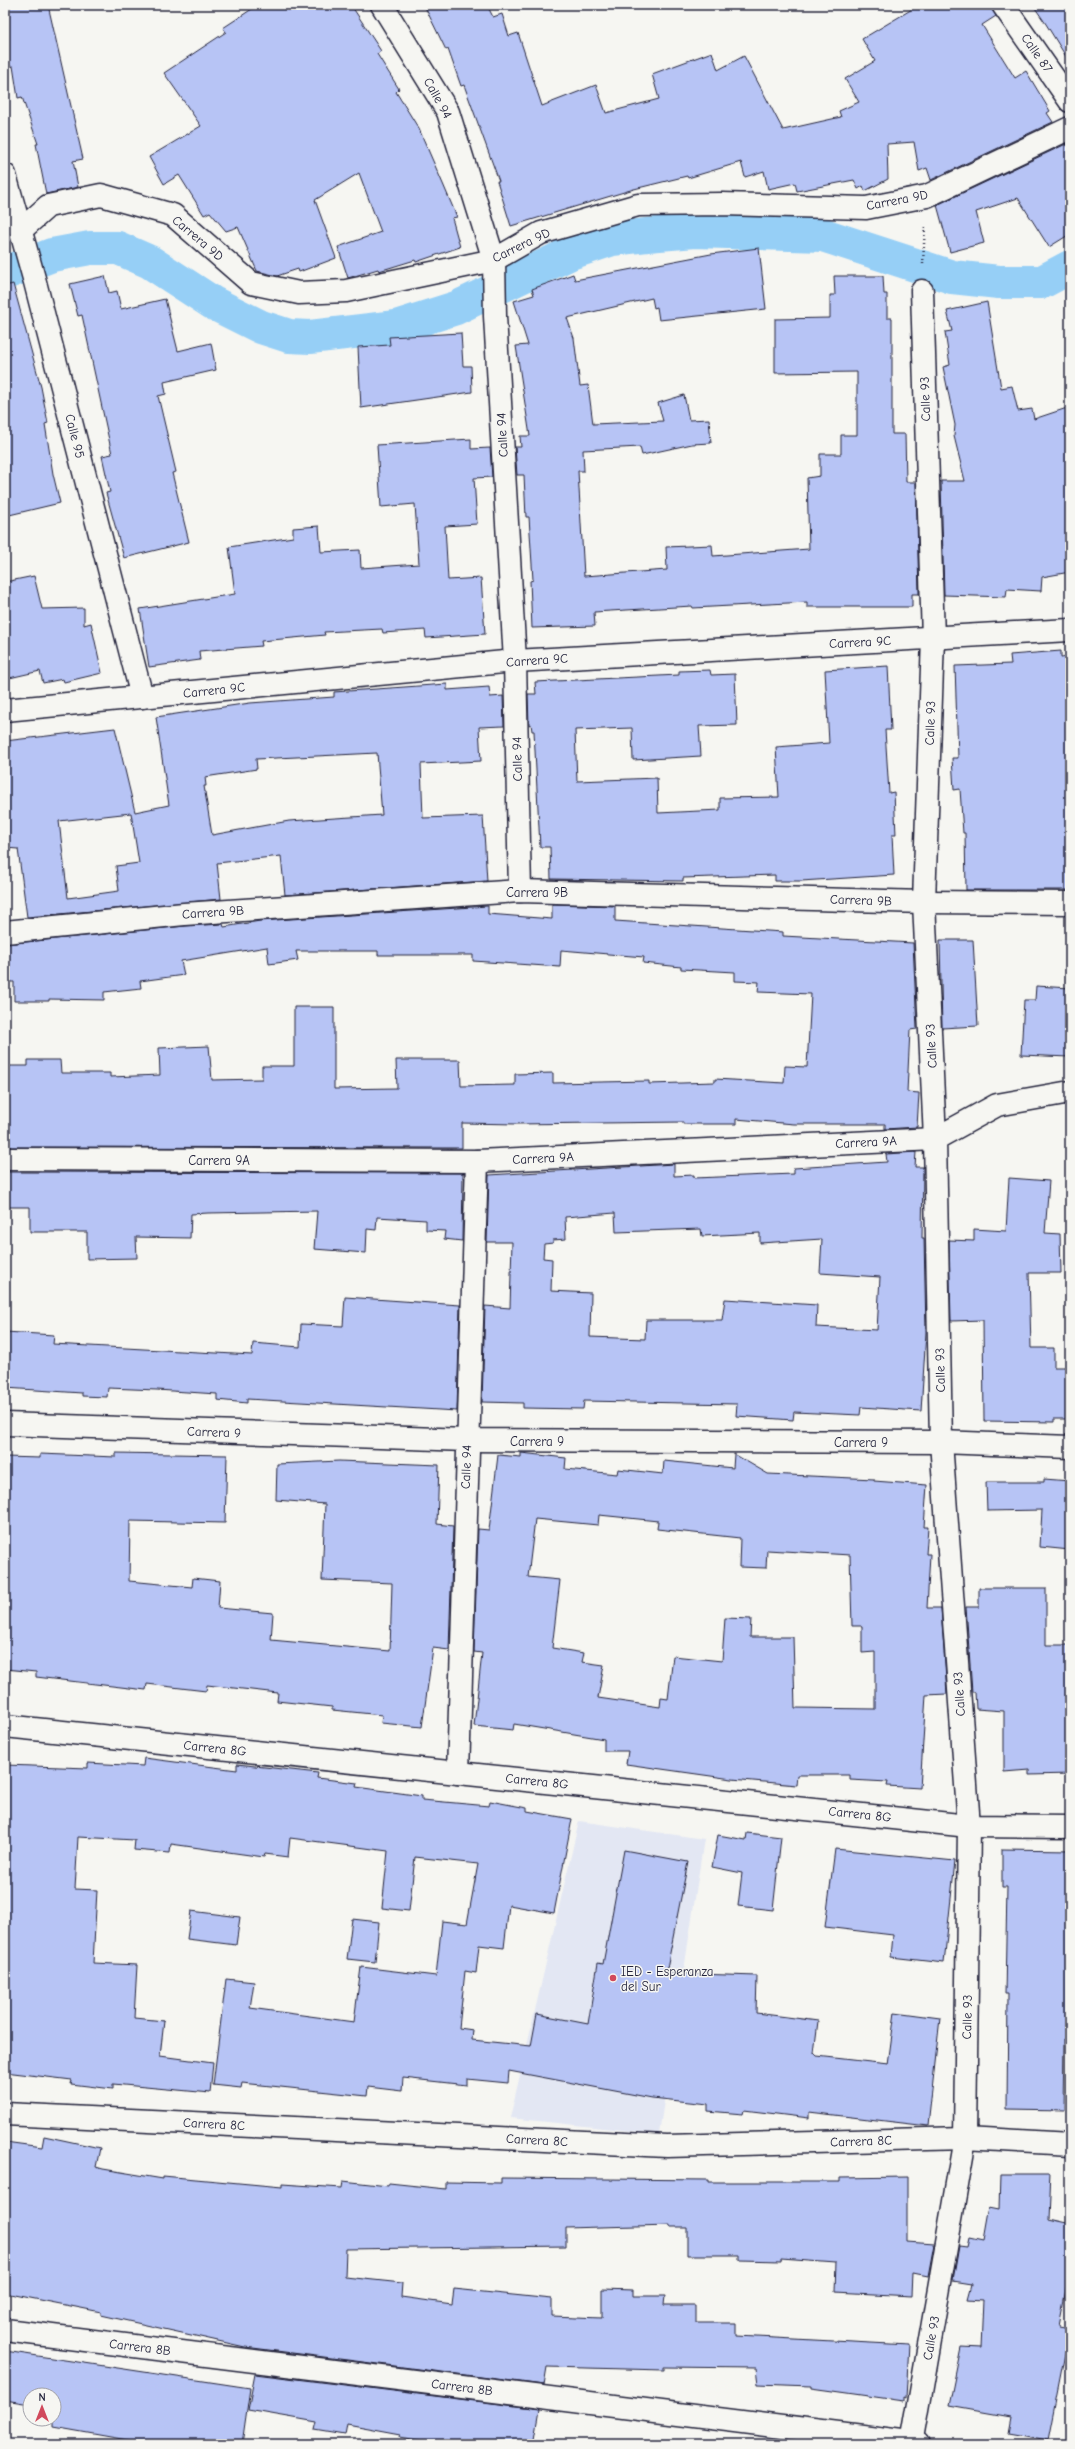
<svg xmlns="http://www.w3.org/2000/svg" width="1075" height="2449" font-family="'Comic Neue',sans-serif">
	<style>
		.built { fill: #e3e7f3 }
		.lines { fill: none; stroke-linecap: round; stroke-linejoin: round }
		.canal { stroke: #96cff6; stroke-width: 34 }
		.building { fill: #b7c4f5; stroke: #22223b; fill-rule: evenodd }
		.minor-casing { stroke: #22223b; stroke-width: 25 }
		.tertiary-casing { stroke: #22223b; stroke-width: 25 }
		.path { stroke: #22223b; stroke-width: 2.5; stroke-dasharray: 1 3; stroke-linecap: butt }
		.minor { stroke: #f6f6f2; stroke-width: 22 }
		.tertiary { stroke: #f6f6f2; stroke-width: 22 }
		.poi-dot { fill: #d1495b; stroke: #f6f6f2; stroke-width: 1.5 }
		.labels { text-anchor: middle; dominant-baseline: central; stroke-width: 3; stroke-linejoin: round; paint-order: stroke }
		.street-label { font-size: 13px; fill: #22223b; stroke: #f6f6f2 }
		.poi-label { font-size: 13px; fill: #22223b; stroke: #f6f6f2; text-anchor: start }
	</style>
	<rect width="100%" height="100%" fill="#f6f6f2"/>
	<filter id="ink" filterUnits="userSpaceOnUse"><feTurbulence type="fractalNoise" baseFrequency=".025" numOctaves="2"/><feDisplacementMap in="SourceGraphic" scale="8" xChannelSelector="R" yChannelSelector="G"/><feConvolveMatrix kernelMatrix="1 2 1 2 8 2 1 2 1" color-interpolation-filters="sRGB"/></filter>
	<g filter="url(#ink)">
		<path class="built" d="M 579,1821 L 704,1839 L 659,2134 L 510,2118 Z"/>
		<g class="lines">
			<path class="canal" d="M 5,273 L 52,255 L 90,248 L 118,248 L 150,262 L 213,303 L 261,327 L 289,336 L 310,337 L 396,327 L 456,308 L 573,252 L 612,239 L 647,235 L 695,231 L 823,235 L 952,277 L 999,282 L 1042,282 L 1070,267"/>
		</g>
		<g class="building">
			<path d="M 5,5 L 48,5 L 83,159 L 73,161 L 78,187 L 46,194 L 36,144 L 38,144 L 22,97 L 18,98 L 13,66 L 5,68 Z"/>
			<path d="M 258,5 L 351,5 L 381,51 L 377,54 L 399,89 L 396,92 L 419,129 L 443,184 L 457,217 L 452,218 L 460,247 L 416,262 L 415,260 L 379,271 L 378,269 L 348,278 L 338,247 L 381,232 L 359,173 L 315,200 L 336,258 L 299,272 L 298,269 L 277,276 L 257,271 L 238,227 L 226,231 L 210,212 L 204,215 L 179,175 L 164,184 L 149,157 L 201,126 L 164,73 L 226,32 L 223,28 Z"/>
			<path d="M 424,5 L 487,5 L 493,17 L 502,14 L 509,36 L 518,33 L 542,106 L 596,85 L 606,113 L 659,99 L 652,74 L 712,52 L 718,70 L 744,56 L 783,130 L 841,117 L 839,111 L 859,102 L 845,79 L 875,61 L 862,39 L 919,5 L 991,5 L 996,16 L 982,25 L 1015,78 L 1026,71 L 1050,111 L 1047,113 L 1053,122 L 931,180 L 927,168 L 919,171 L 914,142 L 887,144 L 888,179 L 865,191 L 863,186 L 858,189 L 854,180 L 797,191 L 795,183 L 768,189 L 764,171 L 745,177 L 741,162 L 688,178 L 687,176 L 634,189 L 511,226 L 497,181 L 499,181 L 464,85 L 461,86 L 448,49 L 446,50 Z"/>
			<path d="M 1033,5 L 1070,5 L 1070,63 L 1046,24 Z"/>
			<path d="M 1066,144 L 1070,150 L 1070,234 L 1049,247 L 1018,198 L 976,212 L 984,243 L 950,252 L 937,205 Z"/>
			<path d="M 759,248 L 766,309 L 659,320 L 657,307 L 654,308 L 652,298 L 567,318 L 574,338 L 580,386 L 588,385 L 593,424 L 663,421 L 658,403 L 684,395 L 689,420 L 709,419 L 711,443 L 692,444 L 642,455 L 640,447 L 583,450 L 584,471 L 578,471 L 584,576 L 667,570 L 666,547 L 712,545 L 713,556 L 809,549 L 807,478 L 820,476 L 820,454 L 841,454 L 841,435 L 857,435 L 857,372 L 775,373 L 775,319 L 830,318 L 830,295 L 835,295 L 834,276 L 883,276 L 884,294 L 887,294 L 887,318 L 892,318 L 892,434 L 905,434 L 906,482 L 916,482 L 919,594 L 912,594 L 912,607 L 807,607 L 807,602 L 693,608 L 692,606 L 594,612 L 595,626 L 532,628 L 530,581 L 533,580 L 529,517 L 526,517 L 524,475 L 517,475 L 515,447 L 521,447 L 520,436 L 530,436 L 516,346 L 528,345 L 514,301 L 534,295 L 532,289 L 573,274 L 575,280 L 711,254 Z"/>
			<path d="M 105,276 L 109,293 L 117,291 L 121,309 L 165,299 L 178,351 L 211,343 L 216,370 L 164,382 L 166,394 L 158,396 L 176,472 L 172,473 L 189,542 L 124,558 L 106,493 L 110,492 L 102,456 L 112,454 L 82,315 L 78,316 L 70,284 Z"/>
			<path d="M 13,284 L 41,387 L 48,423 L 45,424 L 53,474 L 60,503 L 5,516 L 5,286 Z"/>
			<path d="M 987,302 L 1001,388 L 1012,386 L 1018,411 L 1032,409 L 1034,419 L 1070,407 L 1070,572 L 1042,577 L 1041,591 L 1007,589 L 1006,597 L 944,595 L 941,481 L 965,481 L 954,436 L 955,425 L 943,367 L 950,365 L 945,332 L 952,331 L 947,311 Z"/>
			<path d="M 461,333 L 463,366 L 471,366 L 472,392 L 361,408 L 358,347 L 390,345 L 389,337 Z"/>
			<path d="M 471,439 L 471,449 L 490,448 L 492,477 L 474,478 L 477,524 L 445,526 L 448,580 L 481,578 L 485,634 L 426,638 L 425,630 L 383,633 L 382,629 L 324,632 L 325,635 L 261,641 L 262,646 L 199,651 L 200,660 L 149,667 L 140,609 L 235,594 L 229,547 L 293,537 L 293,528 L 319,526 L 321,552 L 360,550 L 361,568 L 419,564 L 415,504 L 381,507 L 377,445 Z"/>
			<path d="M 34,576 L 42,609 L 84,608 L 84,625 L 91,623 L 102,673 L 64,682 L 63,679 L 43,683 L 40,671 L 5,679 L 5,582 Z"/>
			<path d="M 1061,651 L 1061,657 L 1070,656 L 1070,890 L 966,890 L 965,833 L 963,833 L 960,789 L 954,790 L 952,758 L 958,758 L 955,666 L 1011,664 L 1010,655 Z"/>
			<path d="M 888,666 L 891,730 L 885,730 L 889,793 L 894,792 L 896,835 L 892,835 L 894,875 L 801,881 L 775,881 L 775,875 L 683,878 L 683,881 L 551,879 L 550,847 L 540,847 L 534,731 L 532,731 L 531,724 L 529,725 L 528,694 L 536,694 L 535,682 L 679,675 L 679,671 L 710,670 L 711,675 L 735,674 L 737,725 L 699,726 L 701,756 L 633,760 L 632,728 L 575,730 L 577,781 L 657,778 L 658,813 L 720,810 L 720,798 L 779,797 L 776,747 L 829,743 L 825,670 Z"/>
			<path d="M 447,684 L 447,690 L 489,687 L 490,697 L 503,696 L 504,726 L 479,727 L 481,761 L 421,764 L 423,818 L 483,816 L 487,881 L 285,895 L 281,856 L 217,863 L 221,899 L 27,917 L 18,849 L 5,848 L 5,741 L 115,728 L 135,812 L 169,805 L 156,717 L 250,703 L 334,697 L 334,692 ZM 377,753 L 382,815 L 289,821 L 212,835 L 204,786 L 206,786 L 205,777 L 257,769 L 256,759 ZM 131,813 L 139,863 L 116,866 L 119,891 L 68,898 L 59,821 Z"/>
			<path d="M 552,904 L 615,906 L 615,921 L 783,932 L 783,936 L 913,943 L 917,1029 L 910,1030 L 907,1092 L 919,1093 L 917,1127 L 885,1129 L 885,1124 L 794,1124 L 736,1119 L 736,1124 L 683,1124 L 683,1122 L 516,1124 L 462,1123 L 462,1148 L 5,1147 L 5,1066 L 28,1066 L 28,1060 L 60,1060 L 61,1073 L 110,1073 L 110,1077 L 160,1075 L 159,1048 L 209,1046 L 212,1080 L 262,1079 L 262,1066 L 294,1066 L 294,1007 L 334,1007 L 334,1089 L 397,1088 L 396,1060 L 460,1060 L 461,1086 L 515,1085 L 515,1074 L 553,1073 L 553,1083 L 649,1081 L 649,1084 L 715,1082 L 715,1079 L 784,1083 L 785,1066 L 807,1067 L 811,994 L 758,992 L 759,982 L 735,981 L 735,972 L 681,969 L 681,967 L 643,963 L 644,957 L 561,950 L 560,967 L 473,961 L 473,955 L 378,955 L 378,951 L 296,951 L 298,960 L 269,964 L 267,947 L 181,961 L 184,975 L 140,981 L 141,988 L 104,992 L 104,1000 L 49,999 L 49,1001 L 14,1001 L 14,982 L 5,982 L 5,944 L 185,926 L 223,924 L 224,927 L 260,921 L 488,906 L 488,914 L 552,919 Z"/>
			<path d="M 940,940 L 973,940 L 978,1026 L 942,1028 Z"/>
			<path d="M 1036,986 L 1070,988 L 1069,1057 L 1021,1055 L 1024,1000 L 1035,1000 Z"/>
			<path d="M 916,1152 L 915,1167 L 923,1167 L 922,1238 L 924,1238 L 926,1332 L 921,1411 L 861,1407 L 860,1415 L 794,1412 L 793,1420 L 736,1416 L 737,1404 L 584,1401 L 583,1409 L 523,1408 L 523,1403 L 482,1402 L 485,1306 L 510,1308 L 512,1242 L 487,1242 L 489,1175 L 674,1164 L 674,1176 L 694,1175 L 694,1178 L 794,1174 L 794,1168 L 887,1162 L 886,1154 ZM 615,1213 L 616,1232 L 701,1229 L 702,1236 L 760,1233 L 760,1243 L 822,1239 L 820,1273 L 880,1277 L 877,1330 L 816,1327 L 817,1305 L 725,1299 L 722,1320 L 646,1320 L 645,1339 L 590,1337 L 591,1293 L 551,1291 L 552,1259 L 543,1258 L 544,1244 L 553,1243 L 553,1240 L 566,1239 L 565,1217 Z"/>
			<path d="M 5,1172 L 463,1173 L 462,1241 L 444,1239 L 445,1231 L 426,1230 L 426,1220 L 377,1217 L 376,1230 L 367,1229 L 366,1253 L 314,1249 L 317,1211 L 208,1213 L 191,1214 L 190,1238 L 136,1237 L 137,1258 L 87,1259 L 87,1232 L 30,1232 L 30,1207 L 5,1207 Z"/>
			<path d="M 1009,1178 L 1049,1181 L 1045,1233 L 1060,1234 L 1061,1273 L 1029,1273 L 1031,1348 L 1054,1348 L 1054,1367 L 1070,1367 L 1070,1419 L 1054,1419 L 1054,1422 L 984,1421 L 983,1320 L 951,1321 L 949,1240 L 974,1241 L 974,1229 L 1006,1231 Z"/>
			<path d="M 345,1297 L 460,1305 L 457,1411 L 247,1399 L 247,1403 L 217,1400 L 217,1394 L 157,1390 L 108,1388 L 107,1397 L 82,1396 L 82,1393 L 5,1388 L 5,1332 L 54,1335 L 53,1344 L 252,1355 L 253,1343 L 300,1347 L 301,1324 L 343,1326 Z"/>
			<path d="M 116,1453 L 227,1455 L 225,1523 L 130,1521 L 129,1581 L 192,1587 L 193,1578 L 220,1581 L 218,1608 L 273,1613 L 271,1640 L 390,1651 L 392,1583 L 322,1580 L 325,1504 L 276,1500 L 277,1464 L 339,1461 L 439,1465 L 437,1524 L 453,1526 L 449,1650 L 433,1648 L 422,1727 L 381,1723 L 382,1715 L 332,1710 L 332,1707 L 277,1701 L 278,1693 L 207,1685 L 206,1691 L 147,1684 L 146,1690 L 36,1677 L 36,1672 L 5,1669 L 5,1457 L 40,1458 L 40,1454 L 116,1457 Z"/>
			<path d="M 521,1453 L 566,1458 L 565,1469 L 617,1474 L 618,1469 L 663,1474 L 664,1461 L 733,1468 L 734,1454 L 768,1474 L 874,1479 L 874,1481 L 927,1485 L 924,1527 L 928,1527 L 926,1554 L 930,1554 L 927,1608 L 941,1608 L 947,1694 L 926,1695 L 920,1788 L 887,1786 L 888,1782 L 850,1780 L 850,1775 L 797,1775 L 796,1785 L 732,1779 L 626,1764 L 628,1751 L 604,1751 L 604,1739 L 514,1724 L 513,1730 L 474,1726 L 482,1653 L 474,1652 L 478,1529 L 489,1530 L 498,1455 L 521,1457 ZM 599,1515 L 658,1521 L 657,1529 L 740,1538 L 739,1567 L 766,1568 L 767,1550 L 850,1555 L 852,1626 L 862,1626 L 862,1653 L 875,1652 L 875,1709 L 795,1708 L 793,1637 L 750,1637 L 751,1619 L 725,1618 L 722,1661 L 673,1656 L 668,1699 L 661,1698 L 660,1707 L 598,1698 L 604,1665 L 582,1662 L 584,1653 L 552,1648 L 560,1580 L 528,1577 L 535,1519 L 598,1525 Z"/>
			<path d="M 1044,1479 L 1070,1481 L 1070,1550 L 1040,1547 L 1042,1510 L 987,1511 L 986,1482 L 1044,1482 Z"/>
			<path d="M 979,1588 L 1046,1588 L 1046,1645 L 1070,1645 L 1070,1774 L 1029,1775 L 1029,1770 L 1004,1772 L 1004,1711 L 976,1709 L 975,1692 L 972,1692 L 966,1607 L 979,1607 Z"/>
			<path d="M 144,1758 L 237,1770 L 237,1764 L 318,1773 L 317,1778 L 357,1783 L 356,1787 L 422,1796 L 422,1800 L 489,1806 L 490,1801 L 527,1808 L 527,1811 L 572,1819 L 554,1913 L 509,1905 L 504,1948 L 479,1945 L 476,1973 L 465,1971 L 459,2028 L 473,2030 L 472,2040 L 531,2046 L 537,2014 L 588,2024 L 598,1963 L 603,1964 L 624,1850 L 688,1862 L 666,1973 L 757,1976 L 756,2013 L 818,2021 L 814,2053 L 817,2056 L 888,2064 L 895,2012 L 940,2018 L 928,2126 L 809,2112 L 809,2118 L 744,2110 L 743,2114 L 708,2111 L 708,2104 L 652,2098 L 509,2071 L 508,2083 L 467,2079 L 467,2085 L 403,2078 L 402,2091 L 368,2087 L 367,2096 L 242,2083 L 241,2088 L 213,2085 L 226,1979 L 254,1982 L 250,2008 L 354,2022 L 361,1967 L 436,1976 L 442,1921 L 467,1924 L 478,1864 L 415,1857 L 409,1911 L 382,1908 L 388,1851 L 290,1838 L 288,1857 L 265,1854 L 264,1857 L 171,1844 L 170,1853 L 134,1850 L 135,1840 L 78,1837 L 75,1889 L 97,1890 L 93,1963 L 137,1965 L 134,2018 L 164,2021 L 160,2056 L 213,2063 L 210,2093 L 113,2084 L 113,2089 L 71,2084 L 72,2080 L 5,2072 L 5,1765 L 88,1768 L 88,1763 L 143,1766 Z"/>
			<path d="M 747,1833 L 781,1837 L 773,1910 L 738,1906 L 742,1873 L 712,1867 L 718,1835 L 746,1840 Z"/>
			<path d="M 835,1849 L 955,1861 L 944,1963 L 891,1957 L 893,1935 L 825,1927 Z"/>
			<path d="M 1002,1849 L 1070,1850 L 1070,2040 L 1064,2039 L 1063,2110 L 1007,2109 L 1008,1994 L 1005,1994 L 1007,1887 L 1002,1887 Z"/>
			<path d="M 191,1911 L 240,1917 L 236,1945 L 187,1939 Z"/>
			<path d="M 352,1919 L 379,1922 L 375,1962 L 347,1959 Z"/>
			<path d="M 44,2136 L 100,2148 L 96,2167 L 103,2169 L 163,2179 L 163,2176 L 282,2187 L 282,2184 L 342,2188 L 343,2181 L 388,2186 L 389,2183 L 446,2189 L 446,2182 L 501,2183 L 501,2178 L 708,2180 L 708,2182 L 840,2182 L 840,2178 L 907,2177 L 907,2242 L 934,2244 L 928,2276 L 913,2273 L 912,2296 L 835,2292 L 836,2263 L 781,2259 L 781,2261 L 739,2260 L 739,2255 L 687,2255 L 687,2227 L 670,2227 L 670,2225 L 566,2228 L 566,2246 L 346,2249 L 345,2277 L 402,2283 L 401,2297 L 452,2304 L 454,2289 L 552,2299 L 552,2316 L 602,2318 L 602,2289 L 633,2290 L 633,2296 L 665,2296 L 664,2305 L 696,2305 L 696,2323 L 737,2323 L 737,2336 L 909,2345 L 906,2398 L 904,2397 L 904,2401 L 811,2388 L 811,2386 L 758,2384 L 756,2368 L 664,2367 L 664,2370 L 547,2367 L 544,2385 L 245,2347 L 101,2315 L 101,2312 L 5,2293 L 5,2142 L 42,2147 Z"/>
			<path d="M 1000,2175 L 1050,2175 L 1048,2218 L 1070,2223 L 1070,2270 L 1059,2326 L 1070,2328 L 1048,2440 L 1008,2433 L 1011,2417 L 949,2406 L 961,2347 L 981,2348 L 983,2300 L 968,2299 L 972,2284 L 953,2281 L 959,2246 L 967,2247 L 969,2238 L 983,2241 L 989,2207 L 999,2209 Z"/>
			<path d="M 5,2351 L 250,2388 L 242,2444 L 150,2444 L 54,2427 L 54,2395 L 30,2395 L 30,2404 L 5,2400 Z"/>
			<path d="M 255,2374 L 540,2409 L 534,2444 L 423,2444 L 424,2441 L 400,2437 L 401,2434 L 347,2424 L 345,2435 L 315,2430 L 317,2422 L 248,2410 Z"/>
		</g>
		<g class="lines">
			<defs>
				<g id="minor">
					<path d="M 382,5 L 448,112 L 494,260 L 495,316 L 515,661 L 520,891"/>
					<path d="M 5,175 L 35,282 L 142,697"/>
					<path d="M 20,231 L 48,206 L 101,195 L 173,215 L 251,283 L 299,293 L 346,291 L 494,260 L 541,233 L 638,205 L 722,204 L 866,208 L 927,196 L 1070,128"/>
					<path d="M 5,710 L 515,661 L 1070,630"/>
					<path d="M 5,932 L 184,914 L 520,891 L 924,902 L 1070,903"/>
					<path d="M 5,1159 L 477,1161 L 935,1139 L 997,1105 L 1070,1092"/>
					<path d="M 5,1424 L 467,1440 L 941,1442 L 1070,1447"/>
					<path d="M 5,1726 L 969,1826 L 1070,1827"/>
					<path d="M 458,1773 L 477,1161"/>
					<path d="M 5,2114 L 667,2146 L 965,2138 L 1070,2144"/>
					<path d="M 5,2330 L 919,2444"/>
					<path d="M 912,2444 L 965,2138 L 969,1826 L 941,1442 L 935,1139 L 924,902 L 933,638 L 922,291"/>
				</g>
				<path id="tertiary" d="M 1003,5 L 1070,101"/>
			</defs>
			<use href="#minor" class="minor-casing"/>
			<use href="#tertiary" class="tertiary-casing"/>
			<path class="path" d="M 923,264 L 925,225"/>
			<use href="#minor" class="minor"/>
			<use href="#tertiary" class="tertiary"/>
		</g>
	</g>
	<circle class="poi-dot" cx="613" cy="1978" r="4"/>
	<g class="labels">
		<g class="street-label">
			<text transform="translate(1037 53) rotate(55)">Calle 87</text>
			<text transform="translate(438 98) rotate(61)">Calle 94</text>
			<text transform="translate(897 200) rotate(-11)">Carrera 9D</text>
			<text transform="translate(198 238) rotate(40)">Carrera 9D</text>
			<text transform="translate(521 245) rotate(-26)">Carrera 9D</text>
			<text transform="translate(925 399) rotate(-92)">Calle 93</text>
			<text transform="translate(502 435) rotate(-93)">Calle 94</text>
			<text transform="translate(75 436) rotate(76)">Calle 95</text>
			<text transform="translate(860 642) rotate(-3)">Carrera 9C</text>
			<text transform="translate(537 660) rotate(-4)">Carrera 9C</text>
			<text transform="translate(214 690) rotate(-6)">Carrera 9C</text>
			<text transform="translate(930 723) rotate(-88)">Calle 93</text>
			<text transform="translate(517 759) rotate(-91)">Calle 94</text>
			<text x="537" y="892">Carrera 9B</text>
			<text transform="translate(861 900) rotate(2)">Carrera 9B</text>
			<text transform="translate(213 912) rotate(-4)">Carrera 9B</text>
			<text transform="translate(931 1046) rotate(-93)">Calle 93</text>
			<text transform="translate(866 1142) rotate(-3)">Carrera 9A</text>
			<text transform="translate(543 1158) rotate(-3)">Carrera 9A</text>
			<text x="219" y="1160">Carrera 9A</text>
			<text transform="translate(940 1370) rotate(-91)">Calle 93</text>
			<text transform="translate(214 1432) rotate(2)">Carrera 9</text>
			<text x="537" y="1441">Carrera 9</text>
			<text x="861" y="1442">Carrera 9</text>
			<text transform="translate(466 1467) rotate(-88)">Calle 94</text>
			<text transform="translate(959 1694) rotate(-94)">Calle 93</text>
			<text transform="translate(215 1748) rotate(6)">Carrera 8G</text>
			<text transform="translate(537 1781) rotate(6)">Carrera 8G</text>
			<text transform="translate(860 1814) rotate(6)">Carrera 8G</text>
			<text transform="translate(967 2017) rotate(-89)">Calle 93</text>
			<text transform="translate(214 2124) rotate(3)">Carrera 8C</text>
			<text transform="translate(537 2140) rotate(3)">Carrera 8C</text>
			<text transform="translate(861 2141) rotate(-2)">Carrera 8C</text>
			<text transform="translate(931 2338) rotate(-80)">Calle 93</text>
			<text transform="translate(140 2347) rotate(7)">Carrera 8B</text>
			<text transform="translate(462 2387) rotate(7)">Carrera 8B</text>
		</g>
		<g class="poi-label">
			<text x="621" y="1971">IED - Esperanza<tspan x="621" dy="15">del Sur</tspan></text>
		</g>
	</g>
	<rect width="1075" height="2449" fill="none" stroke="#f6f6f2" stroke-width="20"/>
	<rect x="10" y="10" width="1055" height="2429" fill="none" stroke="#22223b" stroke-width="1.5" filter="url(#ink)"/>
	<g transform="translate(42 2407)"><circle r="19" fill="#f6f6f2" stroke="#a1a1a9"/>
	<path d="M0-3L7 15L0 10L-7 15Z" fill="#d1495b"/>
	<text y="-6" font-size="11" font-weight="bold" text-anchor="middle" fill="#22223b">N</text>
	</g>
</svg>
